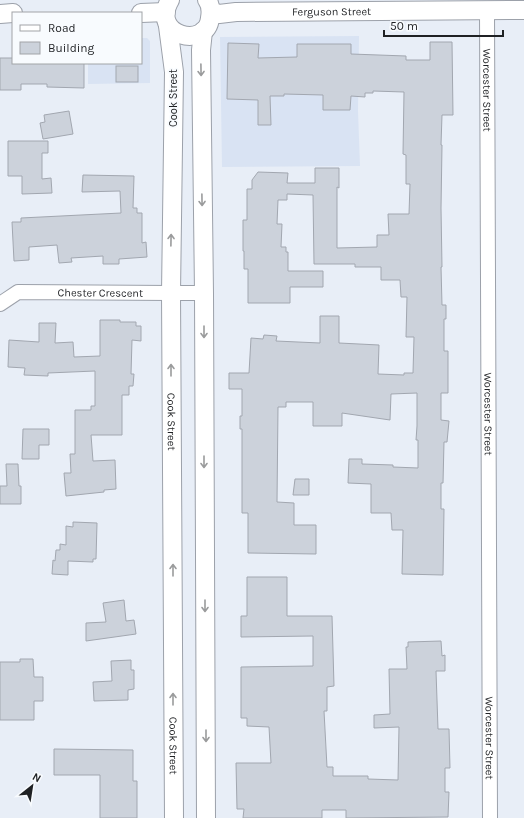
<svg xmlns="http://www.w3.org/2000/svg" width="524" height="818" font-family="Karla,sans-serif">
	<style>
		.built { fill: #d9e3f3 }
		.building { fill: #ccd2db; stroke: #a2a7b0 }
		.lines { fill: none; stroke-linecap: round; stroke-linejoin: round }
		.minor-casing { stroke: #9ca1aa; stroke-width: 16 }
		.tertiary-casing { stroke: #9ca1aa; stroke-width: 20 }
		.minor { stroke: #fff; stroke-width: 14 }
		.tertiary { stroke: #fff; stroke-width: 18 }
		.oneway { stroke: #9a9b9c }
		.labels { text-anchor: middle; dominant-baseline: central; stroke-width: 3.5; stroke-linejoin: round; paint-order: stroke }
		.street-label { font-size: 11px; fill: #1f2124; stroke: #f8fbfe }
	</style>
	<rect width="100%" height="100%" fill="#e8eef7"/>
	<g class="built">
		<path d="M 359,36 L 358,111 L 360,166 L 222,167 L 220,37 Z"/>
		<path d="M 141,38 L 147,38 L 150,41 L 150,83 L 88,84 L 88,63 L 141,63 Z"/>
	</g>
	<g class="building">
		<path d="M 430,42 L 452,42 L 453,115 L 442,115 L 441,145 L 442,145 L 441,208 L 442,267 L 441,267 L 442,305 L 446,305 L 446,319 L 444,319 L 444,351 L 448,351 L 448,393 L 441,393 L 441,420 L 449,421 L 447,442 L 444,442 L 443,483 L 441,483 L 441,509 L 444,509 L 443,575 L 402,574 L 403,530 L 392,530 L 391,513 L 371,513 L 371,484 L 348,483 L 349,459 L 362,459 L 362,464 L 393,465 L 393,467 L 418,468 L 418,440 L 416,440 L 417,426 L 417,393 L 391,394 L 390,420 L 342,413 L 342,426 L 313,426 L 313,402 L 286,402 L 286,407 L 278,407 L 277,502 L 294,503 L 294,525 L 316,525 L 316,554 L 248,553 L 248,513 L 242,513 L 242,429 L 240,429 L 240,416 L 242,416 L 242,389 L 229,389 L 229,373 L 249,373 L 251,338 L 263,339 L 264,335 L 277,336 L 276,341 L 320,343 L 320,316 L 339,316 L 339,343 L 379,345 L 378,374 L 404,375 L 404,373 L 413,373 L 414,337 L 406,337 L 407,297 L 401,297 L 400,280 L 381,280 L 381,267 L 355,267 L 355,264 L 314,264 L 313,195 L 287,194 L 287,200 L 278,200 L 277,224 L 282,224 L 281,247 L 286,247 L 286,252 L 288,252 L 288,271 L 323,271 L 323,287 L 290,287 L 290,303 L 248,303 L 248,269 L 244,269 L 244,251 L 243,251 L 243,220 L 247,220 L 247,189 L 252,189 L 252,180 L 258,172 L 288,173 L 287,183 L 315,183 L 315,168 L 339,168 L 339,188 L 337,187 L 337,248 L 377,247 L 377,235 L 389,235 L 388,214 L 409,214 L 410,184 L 406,184 L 406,155 L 403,154 L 404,92 L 373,91 L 373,93 L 365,93 L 365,97 L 351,96 L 350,110 L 323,110 L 323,95 L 284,94 L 284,96 L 270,96 L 271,125 L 258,125 L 258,100 L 227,99 L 228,43 L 259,44 L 258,58 L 297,57 L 297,44 L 351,44 L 351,54 L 406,56 L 406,60 L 430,60 Z"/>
		<path d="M 0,58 L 13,58 L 13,63 L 84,63 L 84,88 L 47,87 L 47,84 L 21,84 L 21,90 L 0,90 Z"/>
		<rect x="116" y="66" width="22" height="16"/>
		<path d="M 69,111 L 73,134 L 43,139 L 40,123 L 45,122 L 44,115 Z"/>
		<path d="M 8,141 L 48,141 L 48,153 L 42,153 L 42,179 L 51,178 L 52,193 L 22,194 L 22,176 L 8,176 Z"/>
		<path d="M 83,175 L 134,176 L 133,208 L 137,208 L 137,213 L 142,213 L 142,243 L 146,242 L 147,257 L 119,259 L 119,264 L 103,264 L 103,256 L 71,258 L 72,262 L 59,263 L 57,245 L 29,247 L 29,260 L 14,261 L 12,222 L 21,222 L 21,218 L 121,213 L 120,191 L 82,192 Z"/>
		<path d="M 100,320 L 120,320 L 120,322 L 136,322 L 136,326 L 141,326 L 141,341 L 132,340 L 131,374 L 134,374 L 133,386 L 129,386 L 129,395 L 122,395 L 122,435 L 91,435 L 93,461 L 115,460 L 116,489 L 104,490 L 104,492 L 66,496 L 64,473 L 71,473 L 70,454 L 75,454 L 75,410 L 91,410 L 91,406 L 95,406 L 95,371 L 48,373 L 48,376 L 24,375 L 25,368 L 8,367 L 9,340 L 39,342 L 39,323 L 56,323 L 55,343 L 73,342 L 74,357 L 100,356 Z"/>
		<path d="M 23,429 L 49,429 L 49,445 L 39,445 L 39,459 L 22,459 Z"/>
		<path d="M 6,464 L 18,464 L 19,486 L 21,486 L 21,504 L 0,504 L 0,486 L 7,486 Z"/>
		<path d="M 295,479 L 309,479 L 309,495 L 293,495 Z"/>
		<path d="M 73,522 L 97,523 L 96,559 L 93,559 L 93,562 L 68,561 L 68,575 L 52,574 L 53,560 L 55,561 L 56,550 L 60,550 L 60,544 L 66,545 L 66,526 L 73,527 Z"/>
		<path d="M 247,577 L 287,577 L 287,616 L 332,616 L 334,686 L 327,687 L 327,711 L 324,711 L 327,767 L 333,767 L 333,776 L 368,776 L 368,779 L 398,780 L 399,727 L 374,728 L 374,715 L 390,714 L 389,669 L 407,669 L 406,647 L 408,647 L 408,642 L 441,641 L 442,656 L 445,655 L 445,671 L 436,671 L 438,729 L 449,729 L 450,768 L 445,768 L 445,792 L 449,792 L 448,817 L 346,818 L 346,810 L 322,810 L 322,818 L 243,818 L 244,809 L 237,809 L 236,763 L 271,763 L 269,727 L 247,726 L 247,718 L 241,718 L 241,667 L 313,666 L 313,636 L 241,637 L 241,616 L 247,616 Z"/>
		<path d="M 124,600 L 126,621 L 134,620 L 136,634 L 86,641 L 86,623 L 106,622 L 103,603 Z"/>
		<path d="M 20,659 L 33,659 L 34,677 L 43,677 L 43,701 L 34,701 L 34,720 L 0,720 L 0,662 L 20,662 Z"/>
		<path d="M 131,660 L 131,670 L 134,670 L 134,689 L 128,690 L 128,700 L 94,701 L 93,682 L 112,681 L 111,661 Z"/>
		<path d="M 54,749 L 133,750 L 133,781 L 137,781 L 137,818 L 100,818 L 100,775 L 54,775 Z"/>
	</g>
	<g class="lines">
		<defs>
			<g id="minor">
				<path id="s1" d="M 487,10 L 490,818"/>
				<path id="s2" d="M 0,304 L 18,292 L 171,293 L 204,293"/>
			</g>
			<g id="tertiary">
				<path d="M 170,0 C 149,36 207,50 210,18 C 211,12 211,5 207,0"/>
				<path id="s3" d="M 211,12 L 219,14 L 236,12 L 524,10"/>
				<path d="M 141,13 L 166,12"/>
				<path d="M 0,14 L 13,13"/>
				<path id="s4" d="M 168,26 L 174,72 L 171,293 L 174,818"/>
				<path d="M 203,31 L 201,50 L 204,293 L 206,818"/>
			</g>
		</defs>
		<use href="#minor" class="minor-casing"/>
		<use href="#tertiary" class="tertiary-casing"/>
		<use href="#minor" class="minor"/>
		<use href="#tertiary" class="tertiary"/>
	</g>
	<defs><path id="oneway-shaft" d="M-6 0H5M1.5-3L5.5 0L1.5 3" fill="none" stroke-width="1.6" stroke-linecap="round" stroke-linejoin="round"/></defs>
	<g class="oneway">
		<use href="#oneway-shaft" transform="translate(201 70) rotate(89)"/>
		<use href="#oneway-shaft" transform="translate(202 200) rotate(89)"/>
		<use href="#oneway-shaft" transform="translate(171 240) rotate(-89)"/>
		<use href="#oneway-shaft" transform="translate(204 332) rotate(90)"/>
		<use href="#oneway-shaft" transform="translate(171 370) rotate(-90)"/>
		<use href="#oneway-shaft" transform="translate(204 462) rotate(90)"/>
		<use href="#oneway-shaft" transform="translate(173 570) rotate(-90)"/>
		<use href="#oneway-shaft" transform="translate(205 606) rotate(90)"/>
		<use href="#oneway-shaft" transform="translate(173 699) rotate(-90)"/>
		<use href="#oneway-shaft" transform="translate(206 736) rotate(90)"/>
	</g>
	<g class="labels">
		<g class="street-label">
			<text stroke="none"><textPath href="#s3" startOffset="121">Ferguson Street</textPath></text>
			<text stroke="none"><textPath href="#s1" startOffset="80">Worcester Street</textPath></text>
			<text transform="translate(173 98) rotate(-90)">Cook Street</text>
			<text stroke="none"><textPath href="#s2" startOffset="104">Chester Crescent</textPath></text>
			<text stroke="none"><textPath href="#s1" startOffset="404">Worcester Street</textPath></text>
			<text stroke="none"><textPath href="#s4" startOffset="396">Cook Street</textPath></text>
			<text stroke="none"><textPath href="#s1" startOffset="728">Worcester Street</textPath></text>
			<text stroke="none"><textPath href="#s4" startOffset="720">Cook Street</textPath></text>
		</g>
	</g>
	<rect x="12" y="12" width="130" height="52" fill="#f8fbfe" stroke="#a1a4a7"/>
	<rect x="20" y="25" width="20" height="6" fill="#ffffff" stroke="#a1a4a7"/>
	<text x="48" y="32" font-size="12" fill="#1f2124">Road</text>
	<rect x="20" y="42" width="20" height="12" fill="#ccd2db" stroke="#a1a4a7"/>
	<text x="48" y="52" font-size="12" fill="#1f2124">Building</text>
	<g transform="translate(32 786) rotate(30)" stroke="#f8fbfe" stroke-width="3" paint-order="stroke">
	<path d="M0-3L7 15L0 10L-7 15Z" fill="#1f2124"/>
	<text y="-6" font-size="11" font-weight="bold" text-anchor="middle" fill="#1f2124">N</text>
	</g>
	<path d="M384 30v6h119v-6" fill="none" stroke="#1f2124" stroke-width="2"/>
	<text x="390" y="30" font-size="12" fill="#1f2124" stroke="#f8fbfe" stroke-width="3" paint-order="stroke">50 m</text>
</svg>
